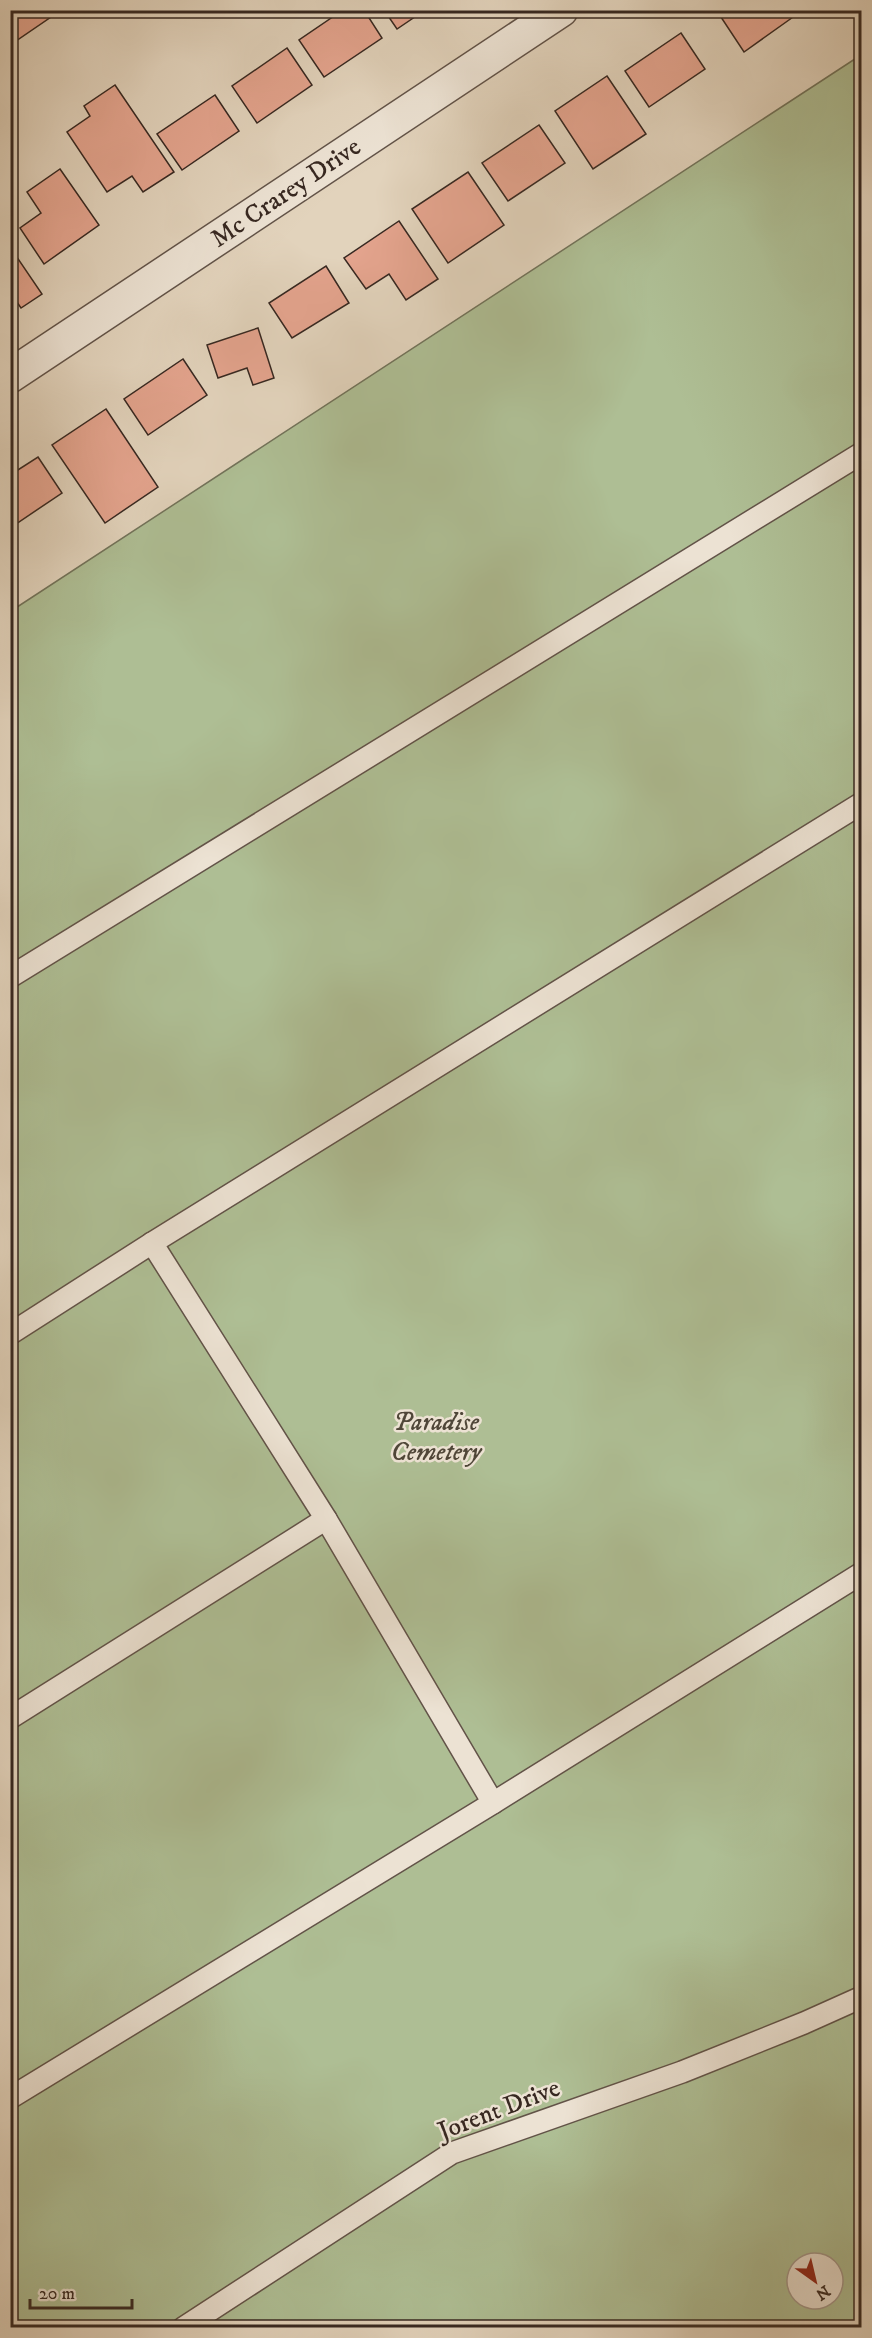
<svg xmlns="http://www.w3.org/2000/svg" width="872" height="2338" font-family="'IM FELL DW Pica',serif">
	<style>
		.green { fill: #aebe94; stroke: #72735a; stroke-width: 1.5; fill-rule: evenodd }
		.building { fill: #e4a48e; stroke: #372821; stroke-width: 1.5 }
		.lines { fill: none; stroke-linecap: round; stroke-linejoin: round }
		.lane-casing { stroke: #625348; stroke-width: 24 }
		.street-casing { stroke: #625348; stroke-width: 36 }
		.lane { stroke: #ece2d3; stroke-width: 21 }
		.street { stroke: #ece2d3; stroke-width: 33 }
		.labels { text-anchor: middle; dominant-baseline: central; stroke-width: 5; stroke-linejoin: round; paint-order: stroke }
		.street-label { font-size: 26px; fill: #372821; stroke: #ece2d3 }
		.park-label { font-size: 26px; font-style: italic; fill: #4f4638; stroke: #ece2d3 }
	</style>
	<rect width="100%" height="100%" fill="#e2d3bc"/>
	<filter id="stains"><feTurbulence type="fractalNoise" baseFrequency=".00333" numOctaves="4"/><feColorMatrix values="0 0 0 0 .2 0 0 0 0 .09 0 0 0 0 .02 0 0 0 .5 -.17"/></filter>
	<radialGradient id="worn" r=".72"><stop offset=".6" stop-color="#630" stop-opacity="0"/><stop offset="1" stop-color="#630" stop-opacity=".3"/></radialGradient>
	<path class="green" d="M 861,55 L 861,2327 L 11,2328 L 11,611 ZM 797,2263 L 833,2263 L 833,2299 L 797,2299 Z"/>
	<g class="building">
		<path d="M 10,10 L 47,10 L 51,17 L 10,45 Z"/>
		<path d="M 343,10 L 364,10 L 382,38 L 324,77 L 299,40 Z"/>
		<path d="M 384,10 L 425,10 L 397,29 Z"/>
		<path d="M 803,10 L 744,52 L 717,11 L 718,10 Z"/>
		<path d="M 681,33 L 705,69 L 649,107 L 625,71 Z"/>
		<path d="M 287,48 L 312,85 L 257,123 L 232,86 Z"/>
		<path d="M 607,76 L 646,134 L 593,169 L 555,111 Z"/>
		<path d="M 115,85 L 174,172 L 143,192 L 132,176 L 107,192 L 67,132 L 90,116 L 84,106 Z"/>
		<path d="M 215,95 L 239,131 L 182,170 L 157,134 Z"/>
		<path d="M 539,125 L 565,163 L 508,201 L 482,163 Z"/>
		<path d="M 60,169 L 99,225 L 44,264 L 20,228 L 41,213 L 27,192 Z"/>
		<path d="M 468,172 L 504,225 L 448,263 L 412,209 Z"/>
		<path d="M 399,221 L 438,279 L 406,300 L 389,274 L 366,289 L 344,258 Z"/>
		<path d="M 10,247 L 42,294 L 21,308 L 10,292 Z"/>
		<path d="M 326,266 L 349,303 L 292,338 L 269,303 Z"/>
		<path d="M 258,328 L 274,378 L 253,385 L 247,368 L 218,378 L 207,345 Z"/>
		<path d="M 183,359 L 207,395 L 148,435 L 124,399 Z"/>
		<path d="M 106,409 L 158,487 L 105,523 L 52,445 Z"/>
		<path d="M 38,457 L 62,493 L 10,528 L 10,475 Z"/>
	</g>
	<g class="lines">
		<defs>
			<g id="lane">
				<path d="M 10,977 L 862,453"/>
				<path d="M 152,1243 L 326,1519 L 493,1803"/>
				<path d="M 10,1334 L 152,1243 L 862,803"/>
				<path d="M 10,1718 L 326,1519"/>
				<path d="M 10,2098 L 493,1803 L 862,1573"/>
				<path d="M 183,2328 L 452,2153 L 682,2072 L 804,2023 L 862,1997"/>
			</g>
			<path id="street" d="M 10,376 L 561,10"/>
		</defs>
		<use href="#lane" class="lane-casing"/>
		<use href="#street" class="street-casing"/>
		<use href="#lane" class="lane"/>
		<use href="#street" class="street"/>
	</g>
	<g class="labels">
		<g class="street-label">
			<text transform="translate(286 193) rotate(-34)">Mc Crarey Drive</text>
			<text transform="translate(499 2110) rotate(-21)">Jorent Drive</text>
		</g>
		<g class="park-label">
			<text x="436" y="1422">Paradise<tspan x="436" dy="30">Cemetery</tspan></text>
		</g>
	</g>
	<rect width="872" height="2338" fill="none" stroke="#e2d3bc" stroke-width="36"/>
	<rect x="12" y="12" width="848" height="2314" fill="none" stroke="#372821" stroke-width="3"/>
	<rect x="18" y="18" width="836" height="2302" fill="none" stroke="#372821" stroke-width="1.5"/>
	<g transform="translate(815 2281) rotate(146)"><circle r="28" fill="#ece2d3" stroke="#a4988c" stroke-width="1.5"/>
	<path d="M0-4.5L10 22L0 15L-10 22Z" fill="#8f2418"/>
	<text y="-9" font-size="16" font-weight="bold" text-anchor="middle" fill="#372821">N</text>
	</g>
	<path d="M30 2299v9h102v-9" fill="none" stroke="#372821" stroke-width="3"/>
	<text x="39" y="2299" font-size="18" fill="#372821" stroke="#ece2d3" stroke-width="4.5" paint-order="stroke">20 m</text>
	<rect width="100%" height="100%" filter="url(#stains)"/>
	<rect width="100%" height="100%" fill="url(#worn)"/>
</svg>
